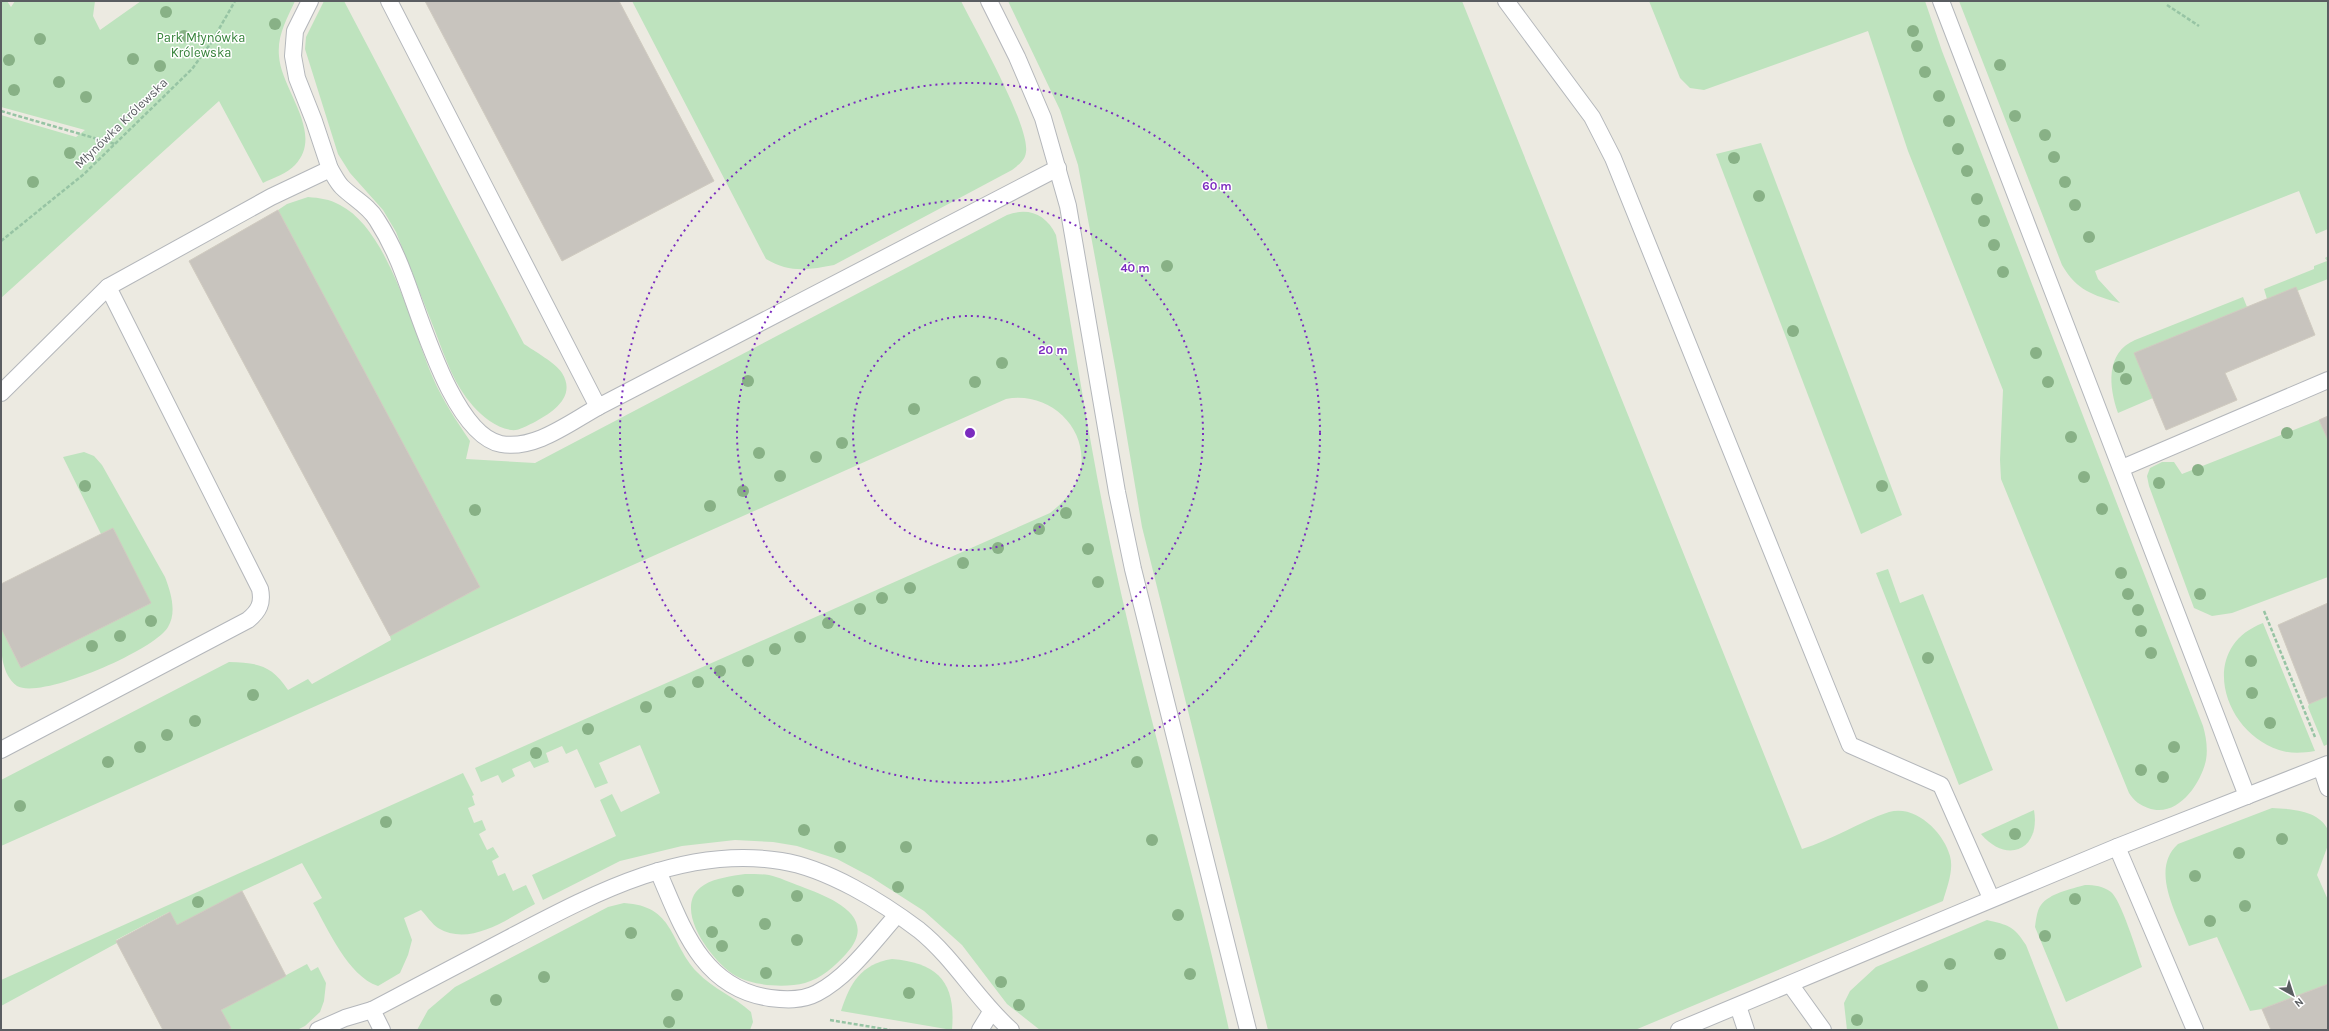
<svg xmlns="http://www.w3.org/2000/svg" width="2329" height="1031" font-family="Karla,sans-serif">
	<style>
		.green { fill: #bee3be }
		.building { fill: #c8c4be; stroke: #d0cbc0 }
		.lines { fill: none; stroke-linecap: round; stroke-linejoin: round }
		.service-casing { stroke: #b4b7bb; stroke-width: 18 }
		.path { stroke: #97c4a4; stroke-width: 2.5; stroke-dasharray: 4 2; stroke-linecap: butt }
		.service { stroke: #fff; stroke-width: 16 }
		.tree { fill: #88b186 }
		.ring { fill: none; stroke: #7b2cbf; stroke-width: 2; stroke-dasharray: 2 4 }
		.labels { text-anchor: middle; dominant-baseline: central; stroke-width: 3; stroke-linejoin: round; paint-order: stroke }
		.park-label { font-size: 13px; fill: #37833b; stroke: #fff }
		.street-label { font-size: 13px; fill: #5a5d61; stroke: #fff }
		.centre { fill: #7b2cbf; stroke: #fff; stroke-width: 2 }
		.ring-label { font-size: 12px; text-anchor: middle; font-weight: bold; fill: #7b2cbf; stroke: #fff; stroke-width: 3; stroke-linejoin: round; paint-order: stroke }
	</style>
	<rect width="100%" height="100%" fill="#eceae1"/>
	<g class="green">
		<path d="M 1,1 L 7,1 L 11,7 L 15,1 L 95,1 L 93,16 L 100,30 L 141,1 L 295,1 C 287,19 277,35 279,56 C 281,90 325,133 295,165 C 288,173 273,178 263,183 L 219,101 L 1,298 L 1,115 L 76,137 L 85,130 L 1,107 Z"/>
		<path d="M 324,1 L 344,1 L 524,344 C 534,351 556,363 562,373 C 577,397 552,413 533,423 C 526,426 519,431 511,430 C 496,428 482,416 473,406 C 454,385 445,357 435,331 C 422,298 409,265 396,232 L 383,210 L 350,173 L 338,154 L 305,49 L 306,37 Z"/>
		<path d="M 632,1 L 961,1 C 975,29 1030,126 1026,152 C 1025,161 1018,165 1012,170 L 834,265 C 809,270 789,273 766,259 Z"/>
		<path d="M 1008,1 L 1462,1 L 1802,849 C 1832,840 1859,822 1889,812 C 1916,804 1944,833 1950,856 C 1954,870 1947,887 1943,901 L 1635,1030 L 1268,1030 L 1142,527 L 1116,372 L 1078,165 L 1060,110 Z"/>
		<path d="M 1649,1 L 1925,1 L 1942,51 L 2203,726 C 2206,736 2208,749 2206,760 C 2201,784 2177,819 2148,808 C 2140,805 2134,801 2129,793 L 2001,479 L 2000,460 L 2003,390 L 1908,151 L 1868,31 L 1704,90 L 1690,88 L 1680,78 Z"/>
		<path d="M 1959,1 L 2328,1 L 2328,229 L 2316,234 L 2299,191 L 2095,271 L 2098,279 L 2120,303 C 2093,295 2077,291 2062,265 Z"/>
		<path d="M 1761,143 L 1902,515 L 1861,534 L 1716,154 Z"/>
		<path d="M 308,197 C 320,198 329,199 340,205 C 389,230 412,329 433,378 C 443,401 456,420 470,441 L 466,459 L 535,463 L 1007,215 C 1028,207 1046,214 1056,235 C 1076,354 1094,474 1121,593 C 1154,739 1197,883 1229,1030 L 1040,1030 L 1007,1004 L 962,945 L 924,911 L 871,877 L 837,859 L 797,846 L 773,842 L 735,840 L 682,846 L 620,861 L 543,900 L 532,875 L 616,836 L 600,800 L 612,794 L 621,812 L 660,793 L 640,745 L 599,763 L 608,783 L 595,788 L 577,749 L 566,754 L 562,746 L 546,753 L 549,762 L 534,768 L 530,761 L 512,769 L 515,776 L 502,783 L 498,775 L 481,782 L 475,768 L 1050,513 C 1065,501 1078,487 1081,468 C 1087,425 1047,391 1006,399 L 1,846 L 1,780 L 229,662 C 257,663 271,664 288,690 L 308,679 L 312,684 L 391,640 L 390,636 L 480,587 L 278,210 L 287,204 Z"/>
		<path d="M 2328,256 L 2328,279 L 2297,291 L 2267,299 L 2264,289 L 2314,269 L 2314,266 L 2327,261 L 2325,258 Z"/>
		<path d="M 2243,297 L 2247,307 L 2135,353 L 2153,398 L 2118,413 C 2109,387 2105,353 2135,340 Z"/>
		<path d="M 2319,420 L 2328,440 L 2328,577 L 2232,613 L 2212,616 L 2194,608 L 2149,486 L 2147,476 L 2150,468 L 2162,462 L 2174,462 L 2182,474 Z"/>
		<path d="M 84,452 L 94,456 L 102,465 L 165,577 C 171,593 177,612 168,627 C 155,650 41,700 17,686 C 0,673 1,648 1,628 L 21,668 L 150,603 L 113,528 L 101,534 L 63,457 Z"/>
		<path d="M 1888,569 L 1900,603 L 1923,594 L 1993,770 L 1959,785 L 1876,573 Z"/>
		<path d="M 2263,623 L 2315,751 C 2303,753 2291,754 2279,750 C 2223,732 2197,648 2263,623 Z"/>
		<path d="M 2328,696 L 2328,744 L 2324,746 L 2308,707 L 2309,704 Z"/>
		<path d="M 463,773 L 474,795 L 472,796 L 475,805 L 468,808 L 474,823 L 482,820 L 486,830 L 479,834 L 487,850 L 493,847 L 499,857 L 492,861 L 498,876 L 505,873 L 513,891 L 526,885 L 535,904 C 507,919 470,947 438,928 C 432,924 426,915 421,910 L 404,918 L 412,940 L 408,955 L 400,973 L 378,986 C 348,976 328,929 313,903 L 322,898 L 302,863 L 242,891 L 177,925 L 169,912 L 116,940 L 117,943 L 1,1006 L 1,980 Z"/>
		<path d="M 2272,808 C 2291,809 2319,810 2328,830 L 2328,845 L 2317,875 L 2328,900 L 2328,984 L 2262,1009 L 2250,1011 L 2217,937 L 2189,946 C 2178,916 2149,870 2178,844 Z"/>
		<path d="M 2034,810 C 2041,851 2006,864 1981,834 Z"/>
		<path d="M 745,874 C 753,874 761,874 769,875 C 779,877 791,883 800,886 C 829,897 881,916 846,954 C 834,967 822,978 805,983 C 785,988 754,986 736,976 C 713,963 669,906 704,885 C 715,878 732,876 745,874 Z"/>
		<path d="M 2085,885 C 2095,885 2103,886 2111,892 C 2121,900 2137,952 2142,967 L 2066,1002 L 2035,927 C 2036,920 2037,910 2041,905 C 2050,893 2071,889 2085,885 Z"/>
		<path d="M 624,903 C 675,906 669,942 697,972 C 713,989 735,997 751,1012 L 753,1022 L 750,1030 L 417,1030 L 428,1010 L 455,987 L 608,907 Z"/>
		<path d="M 1987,920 C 2008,925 2014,926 2026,945 L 2059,1030 L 1847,1030 L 1844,1003 L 1850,991 L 1876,967 Z"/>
		<path d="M 892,959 C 939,963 956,983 952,1030 L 841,1011 C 850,983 861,964 892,959 Z"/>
		<path d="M 307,964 L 311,971 L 318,967 L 326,983 L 324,1001 L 320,1012 L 305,1026 L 297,1030 L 227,1030 L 230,1028 L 221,1010 Z"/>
	</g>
	<g class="building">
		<path d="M 425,1 L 619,1 L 714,181 L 562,261 Z"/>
		<path d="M 278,210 L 480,587 L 390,636 L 189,261 Z"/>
		<path d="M 2296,287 L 2315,335 L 2225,373 L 2237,400 L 2166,430 L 2134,353 Z"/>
		<path d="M 2328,416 L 2328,440 L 2319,420 Z"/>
		<path d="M 113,528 L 151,603 L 21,668 L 1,628 L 1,584 Z"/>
		<path d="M 2328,603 L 2328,696 L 2309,704 L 2278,625 Z"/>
		<path d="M 242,891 L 286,976 L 221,1010 L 231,1028 L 227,1030 L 163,1030 L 116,941 L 170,912 L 177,925 Z"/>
		<path d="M 2328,984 L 2328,1030 L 2271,1030 L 2262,1009 Z"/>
	</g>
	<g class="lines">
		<defs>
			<g id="service">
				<path d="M 310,1 L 295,31 L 293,56 L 297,78 L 314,121 L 330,169"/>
				<path d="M 389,1 L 598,407 L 1058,168"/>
				<path d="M 989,1 L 1017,57 L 1043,118 L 1068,206 L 1117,492 L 1133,569 L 1248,1030"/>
				<path d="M 1506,1 L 1592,117 L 1613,158 L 1850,745 L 1941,785 L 1991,898"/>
				<path d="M 1941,1 L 2247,796"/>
				<path d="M 1,393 L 108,287 L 271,197 L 330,169 C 334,175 337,182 342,187 C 353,198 369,206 377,220 C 388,237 397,256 404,275 C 420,315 453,435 501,444 C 535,450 569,423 598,407"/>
				<path d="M 2122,468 L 2328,380"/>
				<path d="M 1,750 L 248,620 C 259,611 263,603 260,589 L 108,287"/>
				<path d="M 2321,767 L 2328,788"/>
				<path d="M 2117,847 L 2195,1030"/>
				<path d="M 658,871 C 682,926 701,988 770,998 C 785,1000 802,1001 817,993 C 849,976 873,942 897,915"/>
				<path d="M 1790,984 L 1823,1030"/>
				<path d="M 1738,1006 L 1746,1030"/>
				<path d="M 318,1030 L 345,1018 L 372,1010"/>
				<path d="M 382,1030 L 372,1010 C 418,986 463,962 509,938 C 593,894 683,845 781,861 C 827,868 882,902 919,930 C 955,959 977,1000 1011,1030"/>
				<path d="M 980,1030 L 991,1012"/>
				<path d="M 1679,1030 L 2117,847 L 2328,764"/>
			</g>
		</defs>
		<use href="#service" class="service-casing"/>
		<g class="path">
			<path d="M 2167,5 L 2199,26"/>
			<path d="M 1,111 L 115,144"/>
			<path d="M 1,241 L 84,174 L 192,69 L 211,43 L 235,1"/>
			<path d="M 2264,611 L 2315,737"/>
			<path d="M 830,1020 L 890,1030"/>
		</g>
		<use href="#service" class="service"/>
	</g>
	<g class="tree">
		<circle cx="166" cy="12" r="6"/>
		<circle cx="275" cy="24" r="6"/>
		<circle cx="1913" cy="31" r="6"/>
		<circle cx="184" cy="36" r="6"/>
		<circle cx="40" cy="39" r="6"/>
		<circle cx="1917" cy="46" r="6"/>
		<circle cx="133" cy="59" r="6"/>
		<circle cx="9" cy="60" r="6"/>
		<circle cx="2000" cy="65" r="6"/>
		<circle cx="160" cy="66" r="6"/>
		<circle cx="1925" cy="72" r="6"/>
		<circle cx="59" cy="82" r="6"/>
		<circle cx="14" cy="90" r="6"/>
		<circle cx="1939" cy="96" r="6"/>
		<circle cx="86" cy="97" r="6"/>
		<circle cx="2015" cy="116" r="6"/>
		<circle cx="1949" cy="121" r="6"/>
		<circle cx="2045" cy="135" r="6"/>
		<circle cx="1958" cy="149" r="6"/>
		<circle cx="70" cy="153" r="6"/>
		<circle cx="2054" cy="157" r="6"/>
		<circle cx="1734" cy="158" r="6"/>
		<circle cx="1967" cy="171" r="6"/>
		<circle cx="33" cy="182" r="6"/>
		<circle cx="2065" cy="182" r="6"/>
		<circle cx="1759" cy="196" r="6"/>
		<circle cx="1977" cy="199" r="6"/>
		<circle cx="2075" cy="205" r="6"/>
		<circle cx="1984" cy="221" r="6"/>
		<circle cx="2089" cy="237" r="6"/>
		<circle cx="1994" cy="245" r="6"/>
		<circle cx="1167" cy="266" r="6"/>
		<circle cx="2003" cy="272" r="6"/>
		<circle cx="1793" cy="331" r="6"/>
		<circle cx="2036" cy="353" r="6"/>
		<circle cx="1002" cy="363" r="6"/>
		<circle cx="2119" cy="367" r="6"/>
		<circle cx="2126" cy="379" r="6"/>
		<circle cx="748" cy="381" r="6"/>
		<circle cx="975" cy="382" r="6"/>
		<circle cx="2048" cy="382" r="6"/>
		<circle cx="914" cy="409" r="6"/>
		<circle cx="2287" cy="433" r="6"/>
		<circle cx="2071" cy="437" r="6"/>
		<circle cx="842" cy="443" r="6"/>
		<circle cx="759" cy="453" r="6"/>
		<circle cx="816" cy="457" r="6"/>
		<circle cx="2198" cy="470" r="6"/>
		<circle cx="780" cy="476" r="6"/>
		<circle cx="2084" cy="477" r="6"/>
		<circle cx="2159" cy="483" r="6"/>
		<circle cx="85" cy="486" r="6"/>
		<circle cx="1882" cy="486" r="6"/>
		<circle cx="743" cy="491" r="6"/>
		<circle cx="710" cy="506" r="6"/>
		<circle cx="2102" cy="509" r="6"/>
		<circle cx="475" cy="510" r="6"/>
		<circle cx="1066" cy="513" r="6"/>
		<circle cx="1039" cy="529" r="6"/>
		<circle cx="998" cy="548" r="6"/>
		<circle cx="1088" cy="549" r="6"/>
		<circle cx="963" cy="563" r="6"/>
		<circle cx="2121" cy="573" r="6"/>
		<circle cx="1098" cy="582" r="6"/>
		<circle cx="910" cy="588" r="6"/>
		<circle cx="2128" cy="594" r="6"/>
		<circle cx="2200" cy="594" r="6"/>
		<circle cx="882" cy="598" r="6"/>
		<circle cx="860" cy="609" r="6"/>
		<circle cx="2138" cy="610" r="6"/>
		<circle cx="151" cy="621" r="6"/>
		<circle cx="828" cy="623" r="6"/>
		<circle cx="2141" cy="631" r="6"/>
		<circle cx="120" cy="636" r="6"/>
		<circle cx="800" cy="637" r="6"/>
		<circle cx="92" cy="646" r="6"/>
		<circle cx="775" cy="649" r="6"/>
		<circle cx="2151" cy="653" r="6"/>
		<circle cx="1928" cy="658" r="6"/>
		<circle cx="748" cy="661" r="6"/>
		<circle cx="2251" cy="661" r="6"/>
		<circle cx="720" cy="671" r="6"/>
		<circle cx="698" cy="682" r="6"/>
		<circle cx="670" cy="692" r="6"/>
		<circle cx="2252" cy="693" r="6"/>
		<circle cx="253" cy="695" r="6"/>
		<circle cx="646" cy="707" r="6"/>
		<circle cx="195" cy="721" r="6"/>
		<circle cx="2270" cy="723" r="6"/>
		<circle cx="588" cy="729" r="6"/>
		<circle cx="167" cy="735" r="6"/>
		<circle cx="140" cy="747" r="6"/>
		<circle cx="2174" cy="747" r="6"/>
		<circle cx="536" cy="753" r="6"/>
		<circle cx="108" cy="762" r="6"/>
		<circle cx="1137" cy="762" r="6"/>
		<circle cx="2141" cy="770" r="6"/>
		<circle cx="2163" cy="777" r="6"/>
		<circle cx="20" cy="806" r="6"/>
		<circle cx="386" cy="822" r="6"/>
		<circle cx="804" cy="830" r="6"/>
		<circle cx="2015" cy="834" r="6"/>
		<circle cx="2282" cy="839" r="6"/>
		<circle cx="1152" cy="840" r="6"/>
		<circle cx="840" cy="847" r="6"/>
		<circle cx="906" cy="847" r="6"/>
		<circle cx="2239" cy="853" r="6"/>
		<circle cx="2195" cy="876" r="6"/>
		<circle cx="898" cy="887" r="6"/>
		<circle cx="738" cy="891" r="6"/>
		<circle cx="797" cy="896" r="6"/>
		<circle cx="2075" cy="899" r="6"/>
		<circle cx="198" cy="902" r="6"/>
		<circle cx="2245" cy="906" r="6"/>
		<circle cx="1178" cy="915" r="6"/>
		<circle cx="2210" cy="921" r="6"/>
		<circle cx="765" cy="924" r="6"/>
		<circle cx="712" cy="932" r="6"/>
		<circle cx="631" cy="933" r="6"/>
		<circle cx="2045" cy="936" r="6"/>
		<circle cx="797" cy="940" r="6"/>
		<circle cx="722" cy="946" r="6"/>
		<circle cx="2000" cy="954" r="6"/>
		<circle cx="1950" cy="964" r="6"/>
		<circle cx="766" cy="973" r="6"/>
		<circle cx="1190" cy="974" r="6"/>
		<circle cx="544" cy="977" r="6"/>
		<circle cx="1001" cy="982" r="6"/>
		<circle cx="1922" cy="986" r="6"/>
		<circle cx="909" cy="993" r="6"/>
		<circle cx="677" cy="995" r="6"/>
		<circle cx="496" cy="1000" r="6"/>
		<circle cx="1019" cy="1005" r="6"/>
		<circle cx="1857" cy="1020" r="6"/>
		<circle cx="669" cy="1022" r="6"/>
	</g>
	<g class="ring">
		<circle cx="970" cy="433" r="117"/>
		<circle cx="970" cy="433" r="233"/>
		<circle cx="970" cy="433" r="350"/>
	</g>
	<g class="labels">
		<g class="park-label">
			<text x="201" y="37">Park Młynówka<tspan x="201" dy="15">Królewska</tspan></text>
		</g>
		<g class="street-label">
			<text transform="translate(121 123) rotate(-44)">Młynówka Królewska</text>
		</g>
	</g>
	<circle cx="970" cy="433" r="6" class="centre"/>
	<g class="ring-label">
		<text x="1217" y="190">60 m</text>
		<text x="1135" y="272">40 m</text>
		<text x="1053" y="354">20 m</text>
	</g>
	<rect width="2329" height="1031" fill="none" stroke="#5a5d61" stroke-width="4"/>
	<g transform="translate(2293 995) rotate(141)" stroke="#ffffff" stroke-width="3" paint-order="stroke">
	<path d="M0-3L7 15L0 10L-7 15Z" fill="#5a5d61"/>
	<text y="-6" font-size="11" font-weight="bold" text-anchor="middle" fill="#5a5d61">N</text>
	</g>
</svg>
